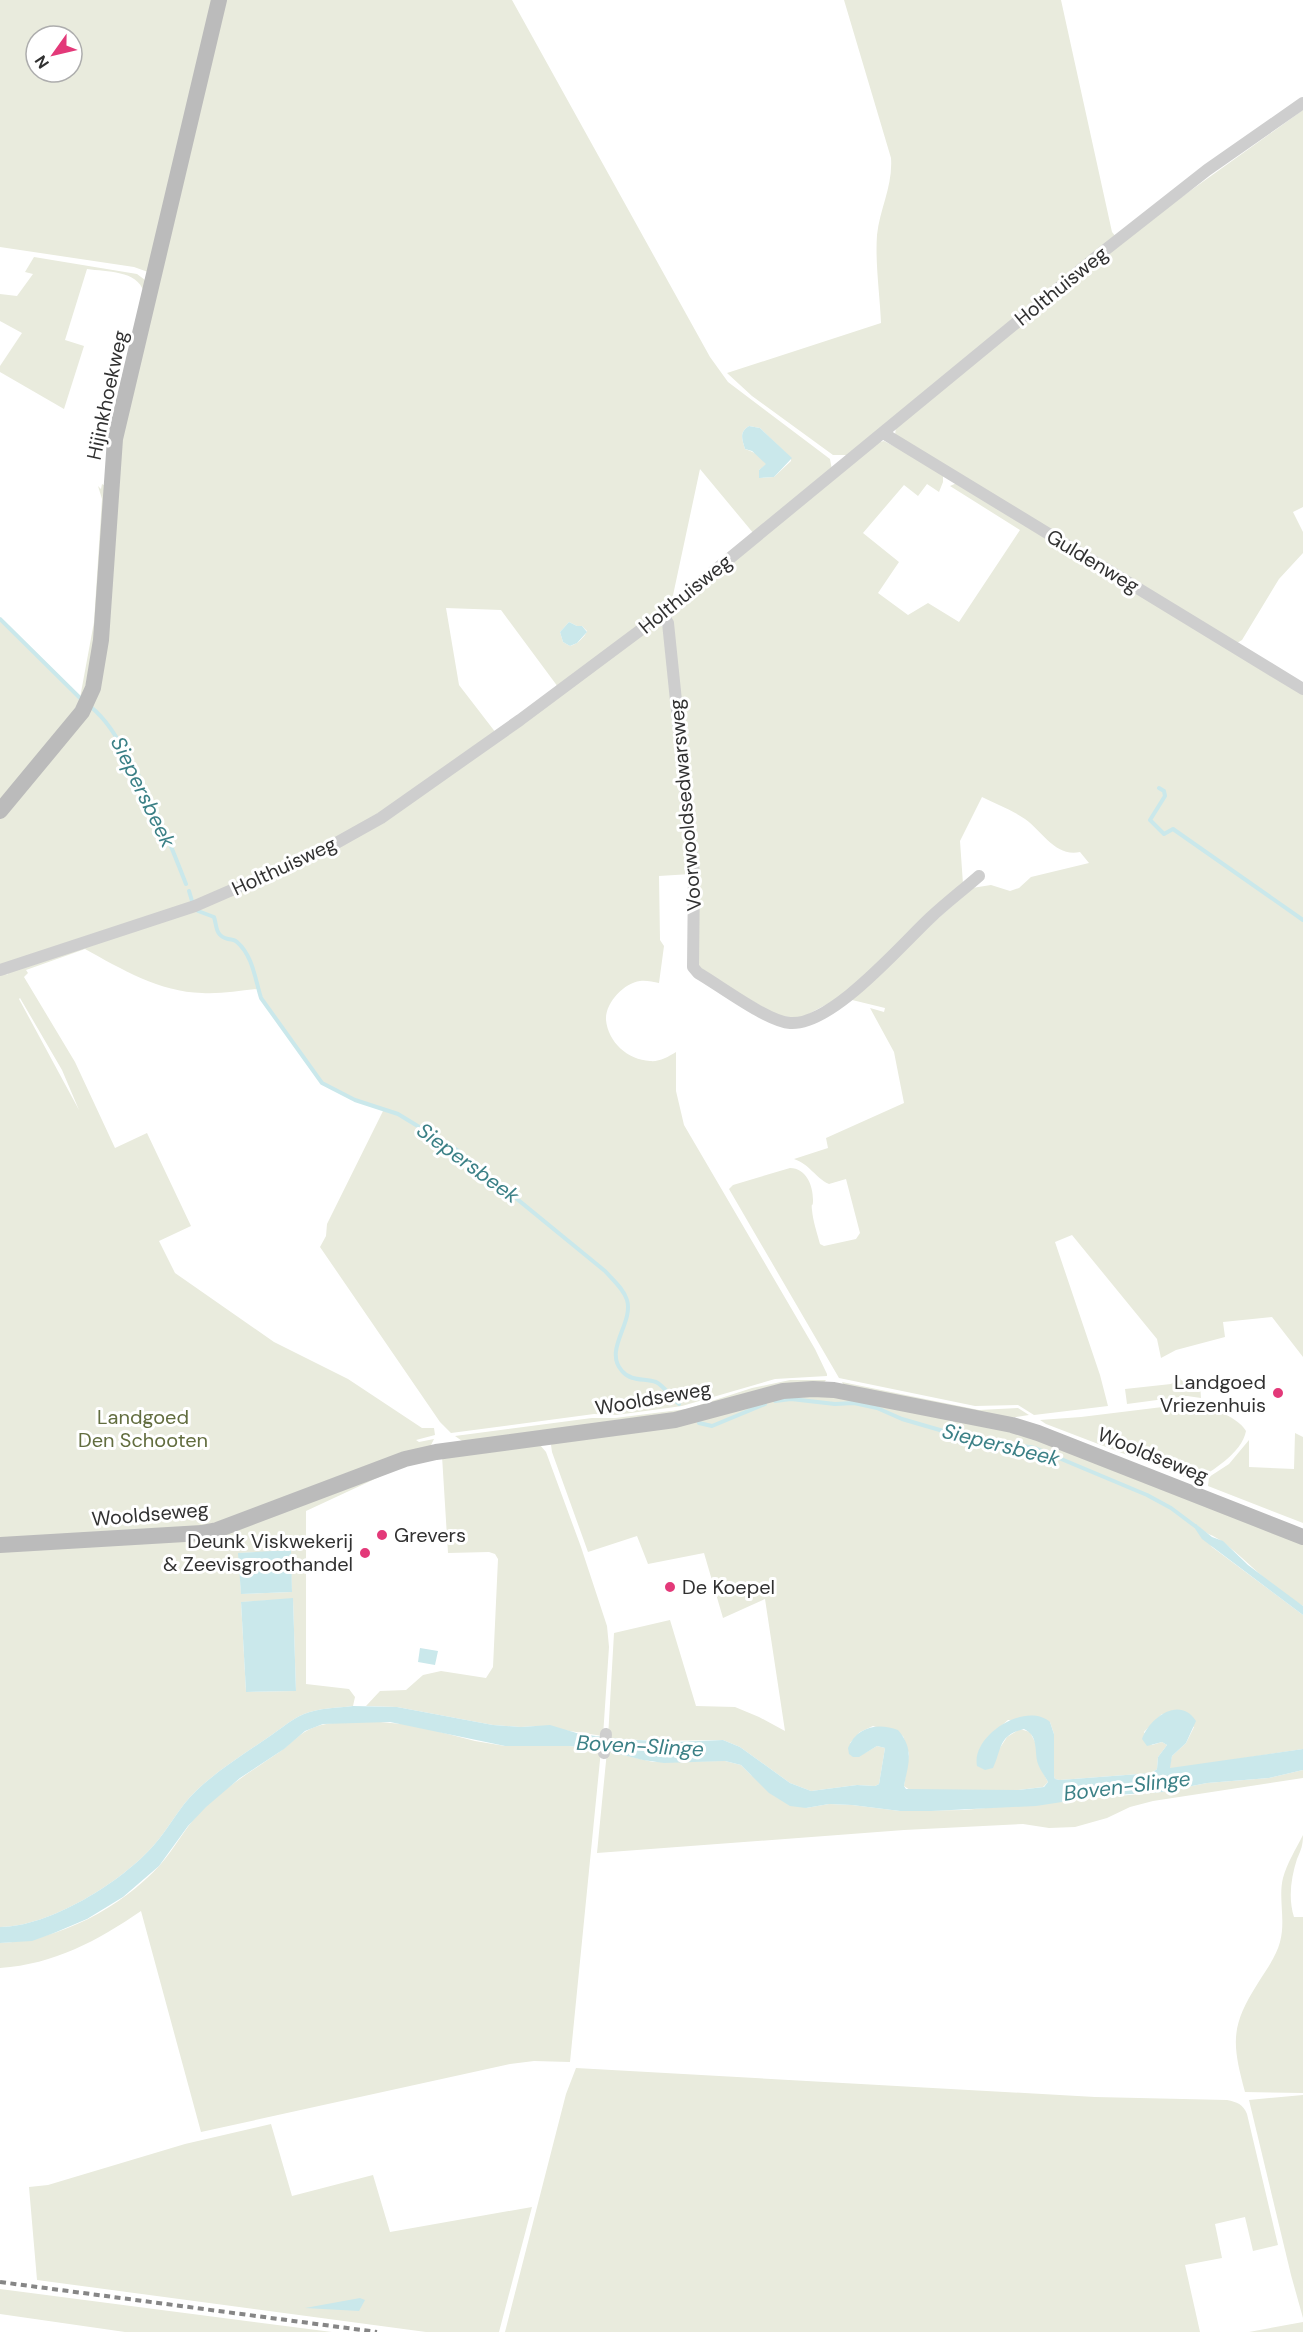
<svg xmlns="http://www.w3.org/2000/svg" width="1303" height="2332" font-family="'DM Sans',sans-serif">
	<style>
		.green { fill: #e9ebdd; fill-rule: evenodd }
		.water { fill: #cae8eb }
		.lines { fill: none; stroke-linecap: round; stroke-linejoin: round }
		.stream { stroke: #cae8eb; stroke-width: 4 }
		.street { stroke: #cecece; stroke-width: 12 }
		.secondary { stroke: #bbb; stroke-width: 16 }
		.rail { stroke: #868686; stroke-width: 4; stroke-dasharray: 6 4.5; stroke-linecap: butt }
		.poi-dot { fill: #e33979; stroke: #fff; stroke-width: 2 }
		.labels { text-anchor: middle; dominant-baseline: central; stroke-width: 6; stroke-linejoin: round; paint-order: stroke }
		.street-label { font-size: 20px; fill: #313131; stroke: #fff }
		.poi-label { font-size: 20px; fill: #313131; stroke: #fff; text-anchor: end }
		.park-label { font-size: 20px; fill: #626d3f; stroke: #fff }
		.water-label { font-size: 21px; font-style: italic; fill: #3b8086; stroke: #fff }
	</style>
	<rect width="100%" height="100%" fill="#fff"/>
	<g class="green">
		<path d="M 0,0 L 215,0 L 148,272 L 134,267 L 0,247 ZM 36,36 L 72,36 L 72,72 L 36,72 Z"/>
		<path d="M 223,0 L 512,0 L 710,357 L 728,382 L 830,459 L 832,470 L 754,534 L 700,469 L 672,600 L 558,687 L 501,610 L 446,608 L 459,685 L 496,733 L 379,816 L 323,846 L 271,871 L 196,901 L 2,966 L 7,975 L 9,971 C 115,936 222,904 323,854 C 372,830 416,798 460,767 C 527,720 592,671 657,622 L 664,628 L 691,874 L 659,876 L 660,940 L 664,946 L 659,983 C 653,982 646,980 640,981 C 624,983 605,1003 606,1020 C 608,1042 628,1060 650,1061 C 659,1062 668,1057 676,1052 L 676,1091 L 684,1125 L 815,1349 L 827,1374 L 827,1376 L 775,1379 L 682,1406 L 616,1415 L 594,1414 L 451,1433 L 440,1422 L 320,1247 L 326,1236 L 327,1224 L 384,1109 L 354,1099 L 323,1083 L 306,1063 L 257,989 C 239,991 220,994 202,993 C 160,992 121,969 85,949 L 26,970 L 28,973 L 24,977 L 75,1062 L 115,1148 L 147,1133 L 191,1226 L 159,1241 L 175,1273 L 274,1342 L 348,1379 L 422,1428 L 434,1428 L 435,1435 L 416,1440 L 419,1442 L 434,1439 L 429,1449 L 433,1452 L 306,1511 L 306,1684 L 349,1689 L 355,1697 L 353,1706 C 337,1708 319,1708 304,1714 C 292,1719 283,1727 273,1734 C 247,1752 219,1769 196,1791 C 179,1807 169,1828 154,1845 C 122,1882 49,1927 0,1927 L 0,817 L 81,718 L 87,710 L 96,687 L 104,641 L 113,499 L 122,423 ZM 749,426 L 760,428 L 791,458 L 791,461 L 774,477 L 759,478 L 759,470 L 767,464 C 762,456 754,452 745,449 C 742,439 739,432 749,426 ZM 569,622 L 577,626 L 582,626 L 587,631 C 585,637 576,645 570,646 L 563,642 L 560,632 ZM 20,998 L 62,1070 L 79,1110 L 19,999 ZM 290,1551 L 292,1592 L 241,1594 L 239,1553 ZM 293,1599 L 296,1691 L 246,1692 L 241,1602 Z"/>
		<path d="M 844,0 L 1061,0 L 1112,232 L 1116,237 L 850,455 L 833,455 L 752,396 L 727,373 L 881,323 C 880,295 875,264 877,235 C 880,208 893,186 891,158 Z"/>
		<path d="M 1303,110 L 1303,507 L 1293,512 L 1303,532 L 1303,553 L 1279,579 L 1242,640 L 1237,643 L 895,436 L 896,426 L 1155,216 Z"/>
		<path d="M 34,257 L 137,274 L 149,283 L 144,292 C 137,270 107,272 87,269 L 65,340 L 84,346 L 64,409 L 0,372 L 0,366 L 22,333 L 0,321 L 0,294 L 17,296 L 33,274 L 25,272 Z"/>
		<path d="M 884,441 L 943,472 L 943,482 L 939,492 L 927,484 L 918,496 L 904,485 L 863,533 L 899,562 L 878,593 L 908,615 L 928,603 L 959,622 L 1020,530 L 950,486 L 959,482 L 1303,693 L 1303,1357 L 1272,1317 L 1223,1322 L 1225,1337 L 1176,1350 L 1161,1358 L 1157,1339 L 1072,1235 L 1055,1242 L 1100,1375 L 1108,1406 L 1034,1415 L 1018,1405 L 975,1406 L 839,1378 L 729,1189 L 733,1185 L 790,1168 C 806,1168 813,1185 813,1200 C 813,1209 811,1201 812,1210 C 813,1221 817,1233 820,1244 L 824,1246 L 856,1239 L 860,1233 L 846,1179 L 829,1184 C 814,1177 811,1165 794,1159 L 828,1148 L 826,1138 L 904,1103 L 894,1052 L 870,1008 L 884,1012 L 885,1008 L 848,999 L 972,888 L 991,885 L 1010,891 L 1019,888 L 1031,877 L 1089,863 L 1080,852 C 1055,857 1043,832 1025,819 C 1012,810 996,804 982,797 L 960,841 L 963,884 L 846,994 L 801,1018 L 778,1016 L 698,969 L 671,612 L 876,443 Z"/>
		<path d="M 102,484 L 107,487 L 99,612 L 83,700 L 0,805 L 0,619 L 80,698 L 94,622 L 102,499 L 98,486 L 101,489 Z"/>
		<path d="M 1179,1378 L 1186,1384 L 1200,1383 L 1201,1398 L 1187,1396 L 1127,1404 L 1125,1389 L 1171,1384 Z"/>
		<path d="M 790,1380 L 826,1380 L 822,1385 L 697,1411 L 465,1443 L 455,1436 L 592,1418 L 615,1418 L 687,1409 L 752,1388 Z"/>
		<path d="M 842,1382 L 979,1410 L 1018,1408 L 1029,1415 L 1004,1419 L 844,1386 Z"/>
		<path d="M 814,1393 L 1016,1431 L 1303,1542 L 1303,1606 C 1273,1590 1249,1562 1223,1542 C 1214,1535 1204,1534 1196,1524 L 1212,1547 L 1303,1615 L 1303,1749 L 1173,1769 L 1169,1768 L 1172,1756 L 1186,1743 L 1194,1727 L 1162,1714 L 1144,1732 L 1152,1745 L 1162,1742 L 1167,1745 L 1158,1757 L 1157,1769 L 1152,1773 L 1060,1780 L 1055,1779 L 1054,1776 L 1054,1734 L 1050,1722 L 1008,1720 L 987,1738 L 978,1753 L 996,1754 L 1007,1737 L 1020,1729 L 1030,1732 L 1036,1744 L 1039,1765 L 1048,1782 L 1043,1787 L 1018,1790 L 910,1790 L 904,1786 L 909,1754 L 903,1736 L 873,1726 L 860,1732 L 850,1743 L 865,1753 L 877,1746 L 885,1748 L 879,1784 L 875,1786 L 857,1785 L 811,1791 L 790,1783 L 740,1747 L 723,1740 L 655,1741 L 608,1738 L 614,1633 L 670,1620 L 696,1706 L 735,1707 L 759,1717 L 785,1731 L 765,1599 L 723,1618 L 704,1553 L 648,1564 L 637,1536 L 588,1552 L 552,1452 L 551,1445 L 553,1441 L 767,1399 Z"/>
		<path d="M 1187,1404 C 1203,1404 1238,1416 1246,1431 C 1242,1453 1212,1471 1195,1481 L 1046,1424 L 1040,1420 L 1081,1417 Z"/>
		<path d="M 1295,1433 L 1303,1437 L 1303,1523 L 1208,1486 L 1209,1477 L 1229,1464 L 1249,1440 L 1249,1467 L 1294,1469 Z"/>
		<path d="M 540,1445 L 546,1452 L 581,1547 L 607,1626 L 609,1647 L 603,1736 L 536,1726 L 521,1727 L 493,1725 L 397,1707 L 366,1706 L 380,1691 L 406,1690 L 423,1675 L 441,1671 L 486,1678 L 493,1667 L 498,1559 L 495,1554 L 489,1552 L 448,1553 L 442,1456 Z"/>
		<path d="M 369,1721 L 413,1725 L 475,1741 L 505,1746 L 569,1746 L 601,1750 L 570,2062 L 534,2061 L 510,2064 L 201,2132 L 141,1911 C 97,1941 55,1964 0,1968 L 0,1943 C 58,1941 121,1908 160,1865 C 174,1849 184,1830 198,1814 C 221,1790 250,1772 278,1753 C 290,1745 300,1732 315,1727 C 331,1721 351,1722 369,1721 Z"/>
		<path d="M 607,1751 L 653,1762 L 725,1761 L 741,1765 L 751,1775 L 806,1808 L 829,1804 L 852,1805 L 900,1811 L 964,1810 L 1162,1792 L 1207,1783 L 1269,1778 L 1303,1770 L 1303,1778 L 1153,1801 L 1130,1807 L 1107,1818 L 1075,1827 L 1049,1828 L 1023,1824 L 904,1830 L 597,1853 Z"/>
		<path d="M 1303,1835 C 1303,1845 1301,1850 1297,1859 C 1291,1878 1288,1898 1294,1917 L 1303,1917 L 1303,2093 L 1245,2092 C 1232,2043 1230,2027 1258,1983 C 1266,1970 1276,1957 1280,1942 C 1286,1920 1278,1898 1283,1878 C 1287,1863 1296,1849 1303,1835 Z"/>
		<path d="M 576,2068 L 1095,2097 L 1227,2100 C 1237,2102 1243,2104 1247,2114 L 1278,2245 L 1253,2251 L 1245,2217 L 1215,2224 L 1222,2258 L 1185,2265 L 1200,2332 L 505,2332 L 566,2094 Z"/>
		<path d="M 1303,2095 L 1303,2318 L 1291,2275 L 1249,2100 Z"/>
		<path d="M 271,2124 L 292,2196 L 373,2175 L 390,2232 L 532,2207 L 499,2332 L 426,2332 L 37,2280 L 29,2187 L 48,2185 L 185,2144 Z"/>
		<path d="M 0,2289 L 332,2332 L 125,2332 L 0,2314 Z"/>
		<path d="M 1303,2322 L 1303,2332 L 1249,2332 Z"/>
	</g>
	<g class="water">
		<path d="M 749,426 L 760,428 L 792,458 L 774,477 L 759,478 L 759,470 L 766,464 L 752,451 L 745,449 C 742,439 739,432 749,426 Z"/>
		<path d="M 569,622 L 577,626 L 582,626 L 587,632 L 577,643 L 570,646 L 563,642 L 560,632 Z"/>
		<path d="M 1192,1524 L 1196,1524 L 1212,1537 L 1223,1541 L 1248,1565 L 1303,1606 L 1303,1615 L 1202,1539 Z"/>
		<path d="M 291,1550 L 292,1592 L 241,1594 L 238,1553 Z"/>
		<path d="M 293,1598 L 296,1691 L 246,1692 L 241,1602 Z"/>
		<path d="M 420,1648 L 438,1651 L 435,1665 L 418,1662 Z"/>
		<path d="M 353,1706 L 397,1707 L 493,1725 L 521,1727 L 550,1725 L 580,1734 L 620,1739 L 673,1742 L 723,1740 L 740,1747 L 790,1783 L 811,1791 L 857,1785 L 875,1786 L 879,1784 L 885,1748 L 877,1746 L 859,1757 L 853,1757 L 849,1754 L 848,1748 C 856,1727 878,1722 898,1730 C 915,1750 908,1764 904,1786 L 906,1789 L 1018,1790 L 1044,1787 L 1048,1782 C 1045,1776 1040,1770 1038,1764 C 1034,1751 1039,1736 1024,1729 C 998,1735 1002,1749 993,1768 L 985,1770 L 977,1766 C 971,1736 1025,1701 1050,1722 L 1054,1734 L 1054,1776 L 1055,1779 L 1060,1780 L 1152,1773 L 1157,1769 L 1158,1757 L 1167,1745 L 1162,1742 L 1147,1746 L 1142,1739 C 1149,1718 1180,1695 1196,1721 L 1186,1743 L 1172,1756 L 1170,1768 L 1303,1749 L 1303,1770 L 1269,1778 L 1207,1783 L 1162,1792 L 1101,1796 L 1036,1806 L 931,1811 L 900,1811 L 852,1805 L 829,1804 L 806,1808 L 790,1806 L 769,1793 L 741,1765 L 725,1761 L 664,1763 L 643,1760 L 607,1751 L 569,1746 L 505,1746 L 390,1722 L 323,1724 L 305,1731 L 284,1749 L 240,1778 L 206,1807 L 188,1826 L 159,1866 L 123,1897 L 87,1919 L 54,1933 L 32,1941 L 0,1943 L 0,1927 C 49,1927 122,1882 154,1845 C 169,1828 179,1807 196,1791 C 219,1769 247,1752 273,1734 C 283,1727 292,1719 304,1714 C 319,1708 337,1708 353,1706 Z"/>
		<path d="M 360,2298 L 365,2300 L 359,2311 L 305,2308 Z"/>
	</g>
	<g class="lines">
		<g class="stream">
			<path d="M 0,619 L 80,698"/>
			<path d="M 91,707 C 109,722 118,740 130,760 C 153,800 169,841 186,884"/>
			<path d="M 1159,788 L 1164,791 L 1165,796 L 1150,820 L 1164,834 L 1173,829 L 1303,920"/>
			<path d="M 189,891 L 192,901"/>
			<path d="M 198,911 L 214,917 C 217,926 215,936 228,939 C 232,940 234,939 237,942 C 253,956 255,979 261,998 L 322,1083 L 355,1100 L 398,1114 L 457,1150 L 605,1271 C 613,1280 624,1289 627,1300 C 634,1323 603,1350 622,1371 C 631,1382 645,1378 656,1382 C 662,1384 673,1399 679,1404"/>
			<path d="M 775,1401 L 791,1399 L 835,1404 L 854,1403 L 877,1408 L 902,1419 L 957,1435 L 1035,1448 L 1147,1495 L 1171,1508 L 1195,1526"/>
			<path d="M 699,1423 L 712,1426 L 765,1404"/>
		</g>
		<g class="street">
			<path d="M 883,433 L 1303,689"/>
			<path d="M 662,614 L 668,623 L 694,875 L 693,967 L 698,973 C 719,985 768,1022 790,1023 C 832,1026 900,946 930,918 C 946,903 963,890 979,876"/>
			<path d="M 0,970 L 195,906 L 322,851 L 381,818 L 520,720 L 662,614 L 1095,258 L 1207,170 L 1303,103"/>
			<path d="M 604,1753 L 606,1734"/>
		</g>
		<g class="secondary">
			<path d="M 0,811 L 82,712 L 93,688 L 101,640 L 115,439 L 219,0"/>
			<path d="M 0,1545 L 202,1533 L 217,1530 L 405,1459 L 436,1452 L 675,1420 L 783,1391 L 813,1389 L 834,1390 L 1012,1425 L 1038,1433 L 1303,1537"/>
		</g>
		<path class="rail" d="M 0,2282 L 377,2332"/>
	</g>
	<g class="poi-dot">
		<circle cx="1278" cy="1393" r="6"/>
		<circle cx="382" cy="1535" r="6"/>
		<circle cx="365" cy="1553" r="6"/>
		<circle cx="670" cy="1587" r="6"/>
	</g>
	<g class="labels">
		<g class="street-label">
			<text transform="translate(1061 286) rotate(-39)">Holthuisweg</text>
			<text transform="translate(107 395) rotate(-78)">Hijinkhoekweg</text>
			<text transform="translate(1093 561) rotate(31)">Guldenweg</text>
			<text transform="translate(685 594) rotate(-39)">Holthuisweg</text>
			<text transform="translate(685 805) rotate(-95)">Voorwooldsedwarsweg</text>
			<text transform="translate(284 866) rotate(-25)">Holthuisweg</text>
			<text transform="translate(653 1398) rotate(-10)">Wooldseweg</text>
			<text transform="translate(1153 1455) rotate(22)">Wooldseweg</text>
			<text transform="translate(150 1514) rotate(-5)">Wooldseweg</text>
		</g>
		<g class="poi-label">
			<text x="1266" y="1382">Landgoed<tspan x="1266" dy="23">Vriezenhuis</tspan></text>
			<text x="394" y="1535" text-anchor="start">Grevers</text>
			<text x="353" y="1541">Deunk Viskwekerij<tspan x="353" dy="23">&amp; Zeevisgroothandel</tspan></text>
			<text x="682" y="1587" text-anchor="start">De Koepel</text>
		</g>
		<g class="park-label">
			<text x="143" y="1417">Landgoed<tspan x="143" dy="23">Den Schooten</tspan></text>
		</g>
		<g class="water-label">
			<text transform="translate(143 792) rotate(64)">Siepersbeek</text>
			<text transform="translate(468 1163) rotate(36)">Siepersbeek</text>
			<text transform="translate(1001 1445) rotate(14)">Siepersbeek</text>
			<text transform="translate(640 1746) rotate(3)">Boven-Slinge</text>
			<text transform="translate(1127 1786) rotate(-7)">Boven-Slinge</text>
		</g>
	</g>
	<g transform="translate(54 54) rotate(236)"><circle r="28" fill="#ffffff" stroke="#adadad" stroke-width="1.5"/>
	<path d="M0-4.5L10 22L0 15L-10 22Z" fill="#e33979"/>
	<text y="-9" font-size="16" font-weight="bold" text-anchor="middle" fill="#313131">N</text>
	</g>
</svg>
